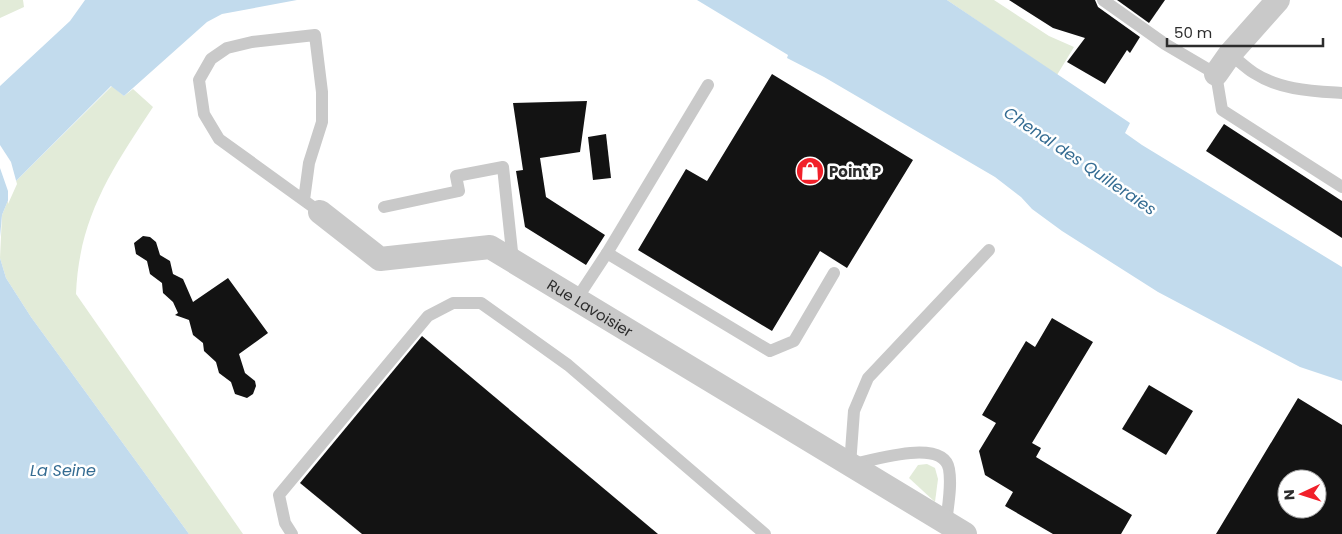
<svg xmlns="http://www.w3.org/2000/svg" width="1342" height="534" font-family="Poppins,sans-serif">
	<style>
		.green { fill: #e2ebd8 }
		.water { fill: #c2dbed }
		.pier { fill: #fff }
		.building { fill: #131313; fill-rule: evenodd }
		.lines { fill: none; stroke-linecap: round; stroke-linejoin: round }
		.lane { stroke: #c9c9c9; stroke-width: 12 }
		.street { stroke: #c9c9c9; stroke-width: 24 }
		.labels { text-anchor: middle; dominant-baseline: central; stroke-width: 5; stroke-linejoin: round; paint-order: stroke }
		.poi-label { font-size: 15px; font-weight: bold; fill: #2c2c2c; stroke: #fff; text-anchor: start }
		.street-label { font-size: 15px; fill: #2c2c2c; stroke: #fff }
		.water-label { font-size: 16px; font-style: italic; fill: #356c92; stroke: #fff }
	</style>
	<rect width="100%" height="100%" fill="#fff"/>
	<g class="green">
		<path d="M 0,0 L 23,0 L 24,7 L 0,18 Z"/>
		<path d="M 947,0 L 994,0 L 1049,36 L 1074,47 L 1057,75 Z"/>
		<path d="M 112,86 L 124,96 L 133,89 L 153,107 C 112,169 79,217 76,294 L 243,534 L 189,534 L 31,317 L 6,278 L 0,258 L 2,215 L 16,181 Z"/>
		<path d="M 927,464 L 935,468 L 938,479 L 935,502 L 909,478 L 918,465 Z"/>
	</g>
	<g class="water">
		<path d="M 85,0 L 297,0 L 222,14 L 207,22 L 124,96 L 111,86 L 16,181 L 2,215 L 0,237 L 0,86 L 70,21 Z"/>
		<path d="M 697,0 L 947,0 L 1130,123 L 1125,133 L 1142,145 L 1342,267 L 1342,381 L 1300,367 L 1158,292 L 1062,231 L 1032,209 L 1021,197 L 995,177 L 824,77 L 787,58 L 788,55 Z"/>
		<path d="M 0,258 L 6,278 L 31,317 L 189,534 L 0,534 Z"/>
	</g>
	<path class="pier" d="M 0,145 L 11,162 L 17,184 L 8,204 L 8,191 L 0,168 Z"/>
	<g class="building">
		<path d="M 1009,0 L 1095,0 L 1098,7 L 1140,37 L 1130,53 L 1127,50 L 1105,84 L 1067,62 L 1085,38 L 1053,28 Z"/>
		<path d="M 1117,0 L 1165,0 L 1149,23 Z"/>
		<path d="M 772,74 L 913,160 L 847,268 L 820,251 L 772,331 L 638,250 L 686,169 L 707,181 Z"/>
		<path d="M 587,101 L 580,152 L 540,158 L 546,197 L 605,235 L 586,265 L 525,227 L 516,171 L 523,170 L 513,103 Z"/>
		<path d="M 1224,124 L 1342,201 L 1342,238 L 1206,151 Z"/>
		<path d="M 606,134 L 611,178 L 593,180 L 588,137 Z"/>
		<path d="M 143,236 L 150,237 L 156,242 L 160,255 L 170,261 L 173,274 L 183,279 L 193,302 L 228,278 L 268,333 L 239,354 L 245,373 L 255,381 L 256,386 L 253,394 L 247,398 L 235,394 L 231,382 L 219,373 L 216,362 L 204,351 L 203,343 L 193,335 L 189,320 L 175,315 L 178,313 L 173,302 L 163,293 L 162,283 L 150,274 L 147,261 L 136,254 L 134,243 Z"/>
		<path d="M 1052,318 L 1093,342 L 1032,443 L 1041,448 L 1036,457 L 1132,515 L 1121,534 L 1053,534 L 1005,506 L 1013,492 L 985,475 L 979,451 L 996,423 L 982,415 L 1026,341 L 1035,347 Z"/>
		<path d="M 422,336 L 658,534 L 362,534 L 300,483 Z"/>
		<path d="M 1149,385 L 1193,411 L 1166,455 L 1122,429 Z"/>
		<path d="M 1298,398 L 1342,425 L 1342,534 L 1216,534 ZM 1287,479 L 1317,479 L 1317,509 L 1287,509 Z"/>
	</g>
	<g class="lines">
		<g class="lane">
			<path d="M 1103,0 L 1165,44 L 1216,74 L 1222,110 L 1342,187"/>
			<path d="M 1230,54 C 1238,60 1246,68 1254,73 C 1280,90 1313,91 1342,93"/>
			<path d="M 304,200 L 309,163 L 322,122 L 322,92 L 315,35 L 252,42 L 227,48 L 211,59 L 199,80 L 204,114 L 219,139 L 320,212"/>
			<path d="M 384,207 L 459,191 L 456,176 L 503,167 L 513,261"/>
			<path d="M 607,253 L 770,351 L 794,341 L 834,273"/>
			<path d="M 576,300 L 607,253 L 708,85"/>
			<path d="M 946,523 C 948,505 952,486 949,469 C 943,437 871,461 850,465 L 854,411 L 868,378 L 989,250"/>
			<path d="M 292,534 L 285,523 L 279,495 L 428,316 L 453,303 L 481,303 L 568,365 L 765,534"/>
		</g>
		<g class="street">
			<path d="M 1216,74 L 1230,54 L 1278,0"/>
			<path id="s1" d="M 320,212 L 380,259 L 490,247 L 965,534"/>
		</g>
	</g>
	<defs>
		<symbol id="shop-disc" viewBox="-11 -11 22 22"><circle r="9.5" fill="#f1202a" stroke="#fff"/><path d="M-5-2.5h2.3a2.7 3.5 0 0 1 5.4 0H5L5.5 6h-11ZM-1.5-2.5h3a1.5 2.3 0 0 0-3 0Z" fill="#fff"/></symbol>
	</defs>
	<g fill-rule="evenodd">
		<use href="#shop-disc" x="794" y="155" width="32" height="32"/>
	</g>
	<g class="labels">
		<g class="poi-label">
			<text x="829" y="171">Point P</text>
		</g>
		<g class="street-label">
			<text stroke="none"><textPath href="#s1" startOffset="304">Rue Lavoisier</textPath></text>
		</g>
		<g class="water-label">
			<text transform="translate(1080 161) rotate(34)">Chenal des Quilleraies</text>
			<text x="63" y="470">La Seine</text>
		</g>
	</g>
	<g transform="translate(1302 494) rotate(266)"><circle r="24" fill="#ffffff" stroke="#ababab"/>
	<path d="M0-4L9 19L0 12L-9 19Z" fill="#f1202a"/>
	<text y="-8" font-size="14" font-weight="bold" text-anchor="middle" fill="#2c2c2c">N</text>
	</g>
	<path d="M1167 38v8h156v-8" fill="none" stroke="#2c2c2c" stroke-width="2.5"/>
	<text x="1174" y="38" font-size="15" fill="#2c2c2c" stroke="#ffffff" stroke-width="4" paint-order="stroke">50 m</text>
</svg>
